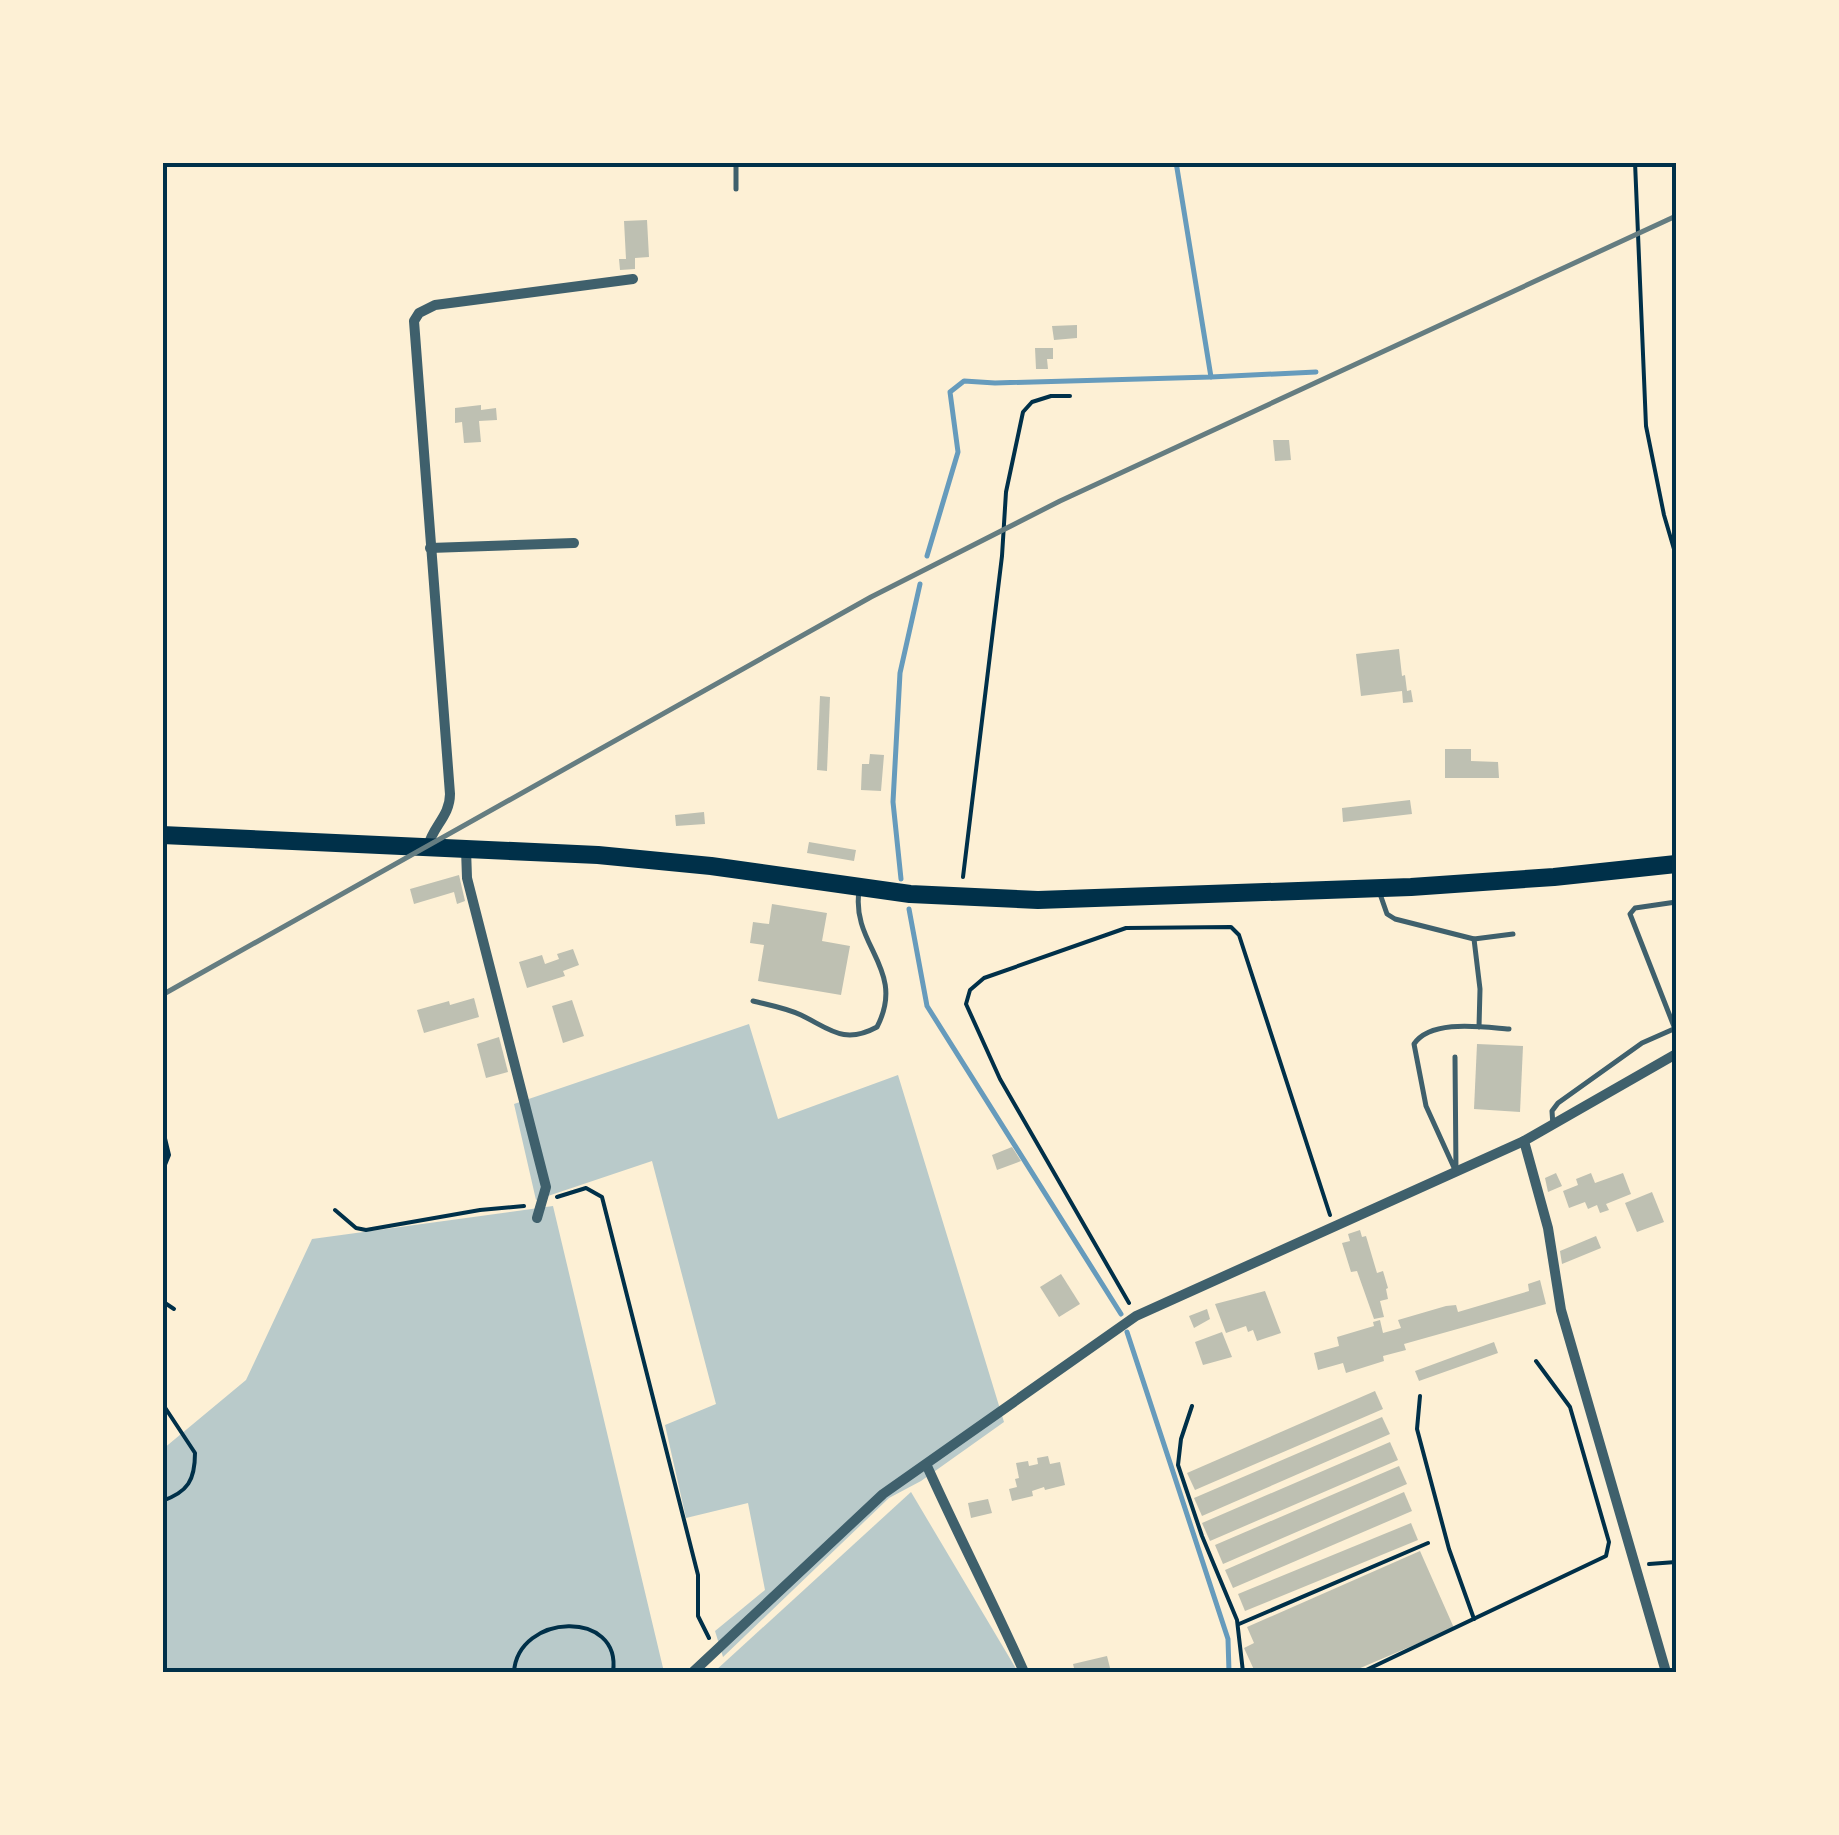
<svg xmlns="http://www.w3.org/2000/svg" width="1839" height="1835" font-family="Mulish,sans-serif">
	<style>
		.green { fill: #b9caca }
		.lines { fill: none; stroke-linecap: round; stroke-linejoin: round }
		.stream { stroke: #669bbc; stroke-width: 5 }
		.building { fill: #bec0b2 }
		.path { stroke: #003049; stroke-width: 4 }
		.service { stroke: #3f606c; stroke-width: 5 }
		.minor { stroke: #3f606c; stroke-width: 10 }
		.primary { stroke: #003049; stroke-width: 18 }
		.rail { stroke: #657d81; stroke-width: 5 }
		.neatline { fill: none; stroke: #003049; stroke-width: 4 }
	</style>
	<rect width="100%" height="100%" fill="#fdf0d5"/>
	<g class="green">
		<path d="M 749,1024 L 778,1119 L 898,1075 L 1004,1422 L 921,1481 L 889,1498 L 723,1657 L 715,1631 L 765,1590 L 748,1503 L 686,1518 L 665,1425 L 716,1404 L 652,1161 L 536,1200 L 514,1104 Z"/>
		<path d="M 553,1206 L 664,1672 L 163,1672 L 163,1449 L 246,1380 L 312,1239 Z"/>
		<path d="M 911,1492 L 1018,1672 L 714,1672 Z"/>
	</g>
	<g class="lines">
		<g class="stream">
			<path d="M 1211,377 L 1316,372"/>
			<path d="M 927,556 L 958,452 L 950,392 L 964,381 L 995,383 L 1211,377 L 1176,162"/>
			<path d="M 901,879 L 893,802 L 900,673 L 920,584"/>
			<path d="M 909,909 L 927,1006 L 1121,1314"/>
			<path d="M 1127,1332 L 1228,1639 L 1229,1672"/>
		</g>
	</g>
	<g class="building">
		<path d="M 647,220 L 649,257 L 635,258 L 635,269 L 620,270 L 619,259 L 626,259 L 624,221 Z"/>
		<path d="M 1077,325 L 1077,338 L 1054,340 L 1052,326 Z"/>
		<path d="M 1035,348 L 1053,348 L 1053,359 L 1047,359 L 1048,369 L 1036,369 Z"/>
		<path d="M 481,405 L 481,410 L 496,408 L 497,420 L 479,421 L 481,442 L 464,443 L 462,422 L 455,423 L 455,408 Z"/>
		<path d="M 1273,440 L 1289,440 L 1291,460 L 1275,461 Z"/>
		<path d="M 1399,649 L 1402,676 L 1405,675 L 1407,691 L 1411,690 L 1413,702 L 1403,703 L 1402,691 L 1361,696 L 1356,654 Z"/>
		<path d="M 820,696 L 830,697 L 827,771 L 817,770 Z"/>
		<path d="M 1445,749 L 1471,749 L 1471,761 L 1498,762 L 1499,778 L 1445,778 Z"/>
		<path d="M 870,754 L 884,755 L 881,791 L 861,790 L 862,764 L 869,764 Z"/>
		<path d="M 1410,800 L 1412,814 L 1343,822 L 1342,808 Z"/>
		<path d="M 704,812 L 705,824 L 676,826 L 675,815 Z"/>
		<path d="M 809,842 L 856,850 L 854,861 L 807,853 Z"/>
		<path d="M 459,875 L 465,901 L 457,904 L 454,892 L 414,904 L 410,889 Z"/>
		<path d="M 772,904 L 827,913 L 822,941 L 850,946 L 841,995 L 758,981 L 764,945 L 750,943 L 753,922 L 769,924 Z"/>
		<path d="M 573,949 L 579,965 L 563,971 L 565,976 L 527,988 L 519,962 L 542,955 L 545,964 L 559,959 L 557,954 Z"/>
		<path d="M 474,998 L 479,1017 L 424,1033 L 417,1010 L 449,1001 L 450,1005 Z"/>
		<path d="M 572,1000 L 584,1036 L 563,1043 L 552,1006 Z"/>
		<path d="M 499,1037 L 508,1072 L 486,1078 L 477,1044 Z"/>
		<path d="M 1477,1044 L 1523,1046 L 1520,1112 L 1474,1109 Z"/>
		<path d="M 1012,1147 L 1021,1161 L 997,1170 L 992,1155 Z"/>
		<path d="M 1556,1173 L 1562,1186 L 1548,1192 L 1545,1178 Z"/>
		<path d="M 1591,1173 L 1595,1183 L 1623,1173 L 1631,1194 L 1606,1204 L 1609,1210 L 1600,1213 L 1597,1205 L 1588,1209 L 1585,1202 L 1569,1208 L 1563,1191 L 1578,1185 L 1576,1179 Z"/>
		<path d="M 1652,1192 L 1664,1222 L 1637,1232 L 1625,1203 Z"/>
		<path d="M 1360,1230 L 1362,1237 L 1366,1236 L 1377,1273 L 1383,1271 L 1388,1288 L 1386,1289 L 1388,1299 L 1380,1301 L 1384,1317 L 1374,1319 L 1357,1271 L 1351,1272 L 1342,1243 L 1350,1241 L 1348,1234 Z"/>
		<path d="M 1596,1236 L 1601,1248 L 1562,1264 L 1560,1251 Z"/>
		<path d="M 1061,1274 L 1080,1304 L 1059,1317 L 1040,1287 Z"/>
		<path d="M 1540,1280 L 1546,1304 L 1404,1344 L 1406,1350 L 1383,1356 L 1384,1361 L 1346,1373 L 1343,1363 L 1318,1370 L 1314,1353 L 1339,1346 L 1337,1337 L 1374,1326 L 1373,1322 L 1380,1320 L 1383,1333 L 1401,1328 L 1398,1320 L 1446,1306 L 1456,1305 L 1458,1312 L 1529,1291 L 1528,1284 Z"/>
		<path d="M 1265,1291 L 1281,1333 L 1257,1341 L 1253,1330 L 1248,1332 L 1246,1326 L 1226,1333 L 1215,1304 Z"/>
		<path d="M 1207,1309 L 1210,1319 L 1194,1328 L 1189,1316 Z"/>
		<path d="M 1222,1332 L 1232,1357 L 1203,1365 L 1195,1342 Z"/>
		<path d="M 1494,1342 L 1498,1353 L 1419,1381 L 1415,1371 Z"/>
		<path d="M 1375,1391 L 1383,1409 L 1195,1490 L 1187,1473 Z"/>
		<path d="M 1382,1417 L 1390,1434 L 1202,1516 L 1194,1498 Z"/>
		<path d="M 1390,1442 L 1398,1460 L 1210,1541 L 1202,1523 Z"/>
		<path d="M 1048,1456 L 1050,1464 L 1060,1462 L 1065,1485 L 1045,1490 L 1044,1487 L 1032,1491 L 1033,1496 L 1012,1501 L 1009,1489 L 1017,1487 L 1015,1479 L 1019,1478 L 1016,1463 L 1028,1461 L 1029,1466 L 1038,1464 L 1037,1458 Z"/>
		<path d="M 1399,1466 L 1407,1484 L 1223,1564 L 1215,1545 Z"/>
		<path d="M 1404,1492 L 1412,1511 L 1233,1588 L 1225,1570 Z"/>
		<path d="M 988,1499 L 992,1513 L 971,1518 L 968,1503 Z"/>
		<path d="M 1411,1523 L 1418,1540 L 1245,1611 L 1238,1594 Z"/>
		<path d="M 1420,1551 L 1454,1628 L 1351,1672 L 1255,1672 L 1244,1648 L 1254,1643 L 1247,1627 Z"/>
		<path d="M 1107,1656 L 1111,1672 L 1075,1672 L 1073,1664 Z"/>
	</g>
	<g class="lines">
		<g class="path">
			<path d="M 366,162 L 367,164"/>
			<path d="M 1635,162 L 1646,426 L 1664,515 L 1676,556"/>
			<path d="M 963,877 L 1002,556 L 1006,492 L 1023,412 L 1032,402 L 1051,396 L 1070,396"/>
			<path d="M 162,1126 L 169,1155 L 162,1172"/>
			<path d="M 557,1197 L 586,1188 L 602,1197 L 698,1575 L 698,1616 L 709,1638"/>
			<path d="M 335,1210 L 356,1228 L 366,1230 L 480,1210 L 524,1206"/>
			<path d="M 162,1301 L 174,1309"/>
			<path d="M 1129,1303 L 1000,1079 L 966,1004 L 970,990 L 984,978 L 1126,928 L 1231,927 L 1239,935 L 1330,1215"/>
			<path d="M 1420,1396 L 1417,1429 L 1449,1549 L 1474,1619"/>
			<path d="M 162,1403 L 195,1453 C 195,1480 188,1492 162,1501"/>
			<path d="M 1192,1406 L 1181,1439 L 1178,1465 L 1202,1536 L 1237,1620 L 1243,1672"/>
			<path d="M 1649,1564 L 1676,1562"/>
			<path d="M 1239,1624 L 1428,1543"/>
			<path d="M 514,1672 C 518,1613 622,1609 613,1672"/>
			<path d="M 1362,1672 L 1606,1556 L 1609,1542 L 1570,1407 L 1536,1361"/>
		</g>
		<g class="service">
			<path d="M 736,162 L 736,189"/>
			<path d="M 1379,891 L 1387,914 L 1395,919 L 1474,939 L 1513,934"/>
			<path d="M 1474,939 L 1480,989 L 1479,1027"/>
			<path d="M 753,1001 C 769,1005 786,1008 801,1015 C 830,1029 844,1045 877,1027 C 907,969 851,946 859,891"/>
			<path d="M 1675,1029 L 1630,914 L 1635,908 L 1676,902"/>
			<path d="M 1455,1057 L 1456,1172 L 1426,1106 L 1414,1044 C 1431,1019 1482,1027 1509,1029"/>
			<path d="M 1553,1126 L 1552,1111 L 1558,1103 L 1642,1043 L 1676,1028"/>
		</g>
		<g class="minor">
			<path d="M 430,548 L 574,543"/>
			<path d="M 428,846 C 433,826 450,816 450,794 L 414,321 L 419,313 L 435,305 L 633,279"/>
			<path d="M 466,849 L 467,878 L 546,1187 L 537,1218"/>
			<path d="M 1524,1141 L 1548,1228 L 1561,1310 L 1666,1672"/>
			<path d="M 927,1466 C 958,1535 993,1602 1024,1672"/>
			<path d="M 693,1672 L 883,1494 L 1136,1316 L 1524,1141 L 1676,1054"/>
		</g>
		<path class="primary" d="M 162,835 L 598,855 L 711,866 L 910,894 L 1038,900 L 1411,887 L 1554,877 L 1676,864"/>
		<path class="rail" d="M 162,995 L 871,597 L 1060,501 L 1676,216"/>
	</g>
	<rect width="1839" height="1835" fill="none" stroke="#fdf0d5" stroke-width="330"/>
	<rect x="165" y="165" width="1509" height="1505" class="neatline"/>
</svg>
